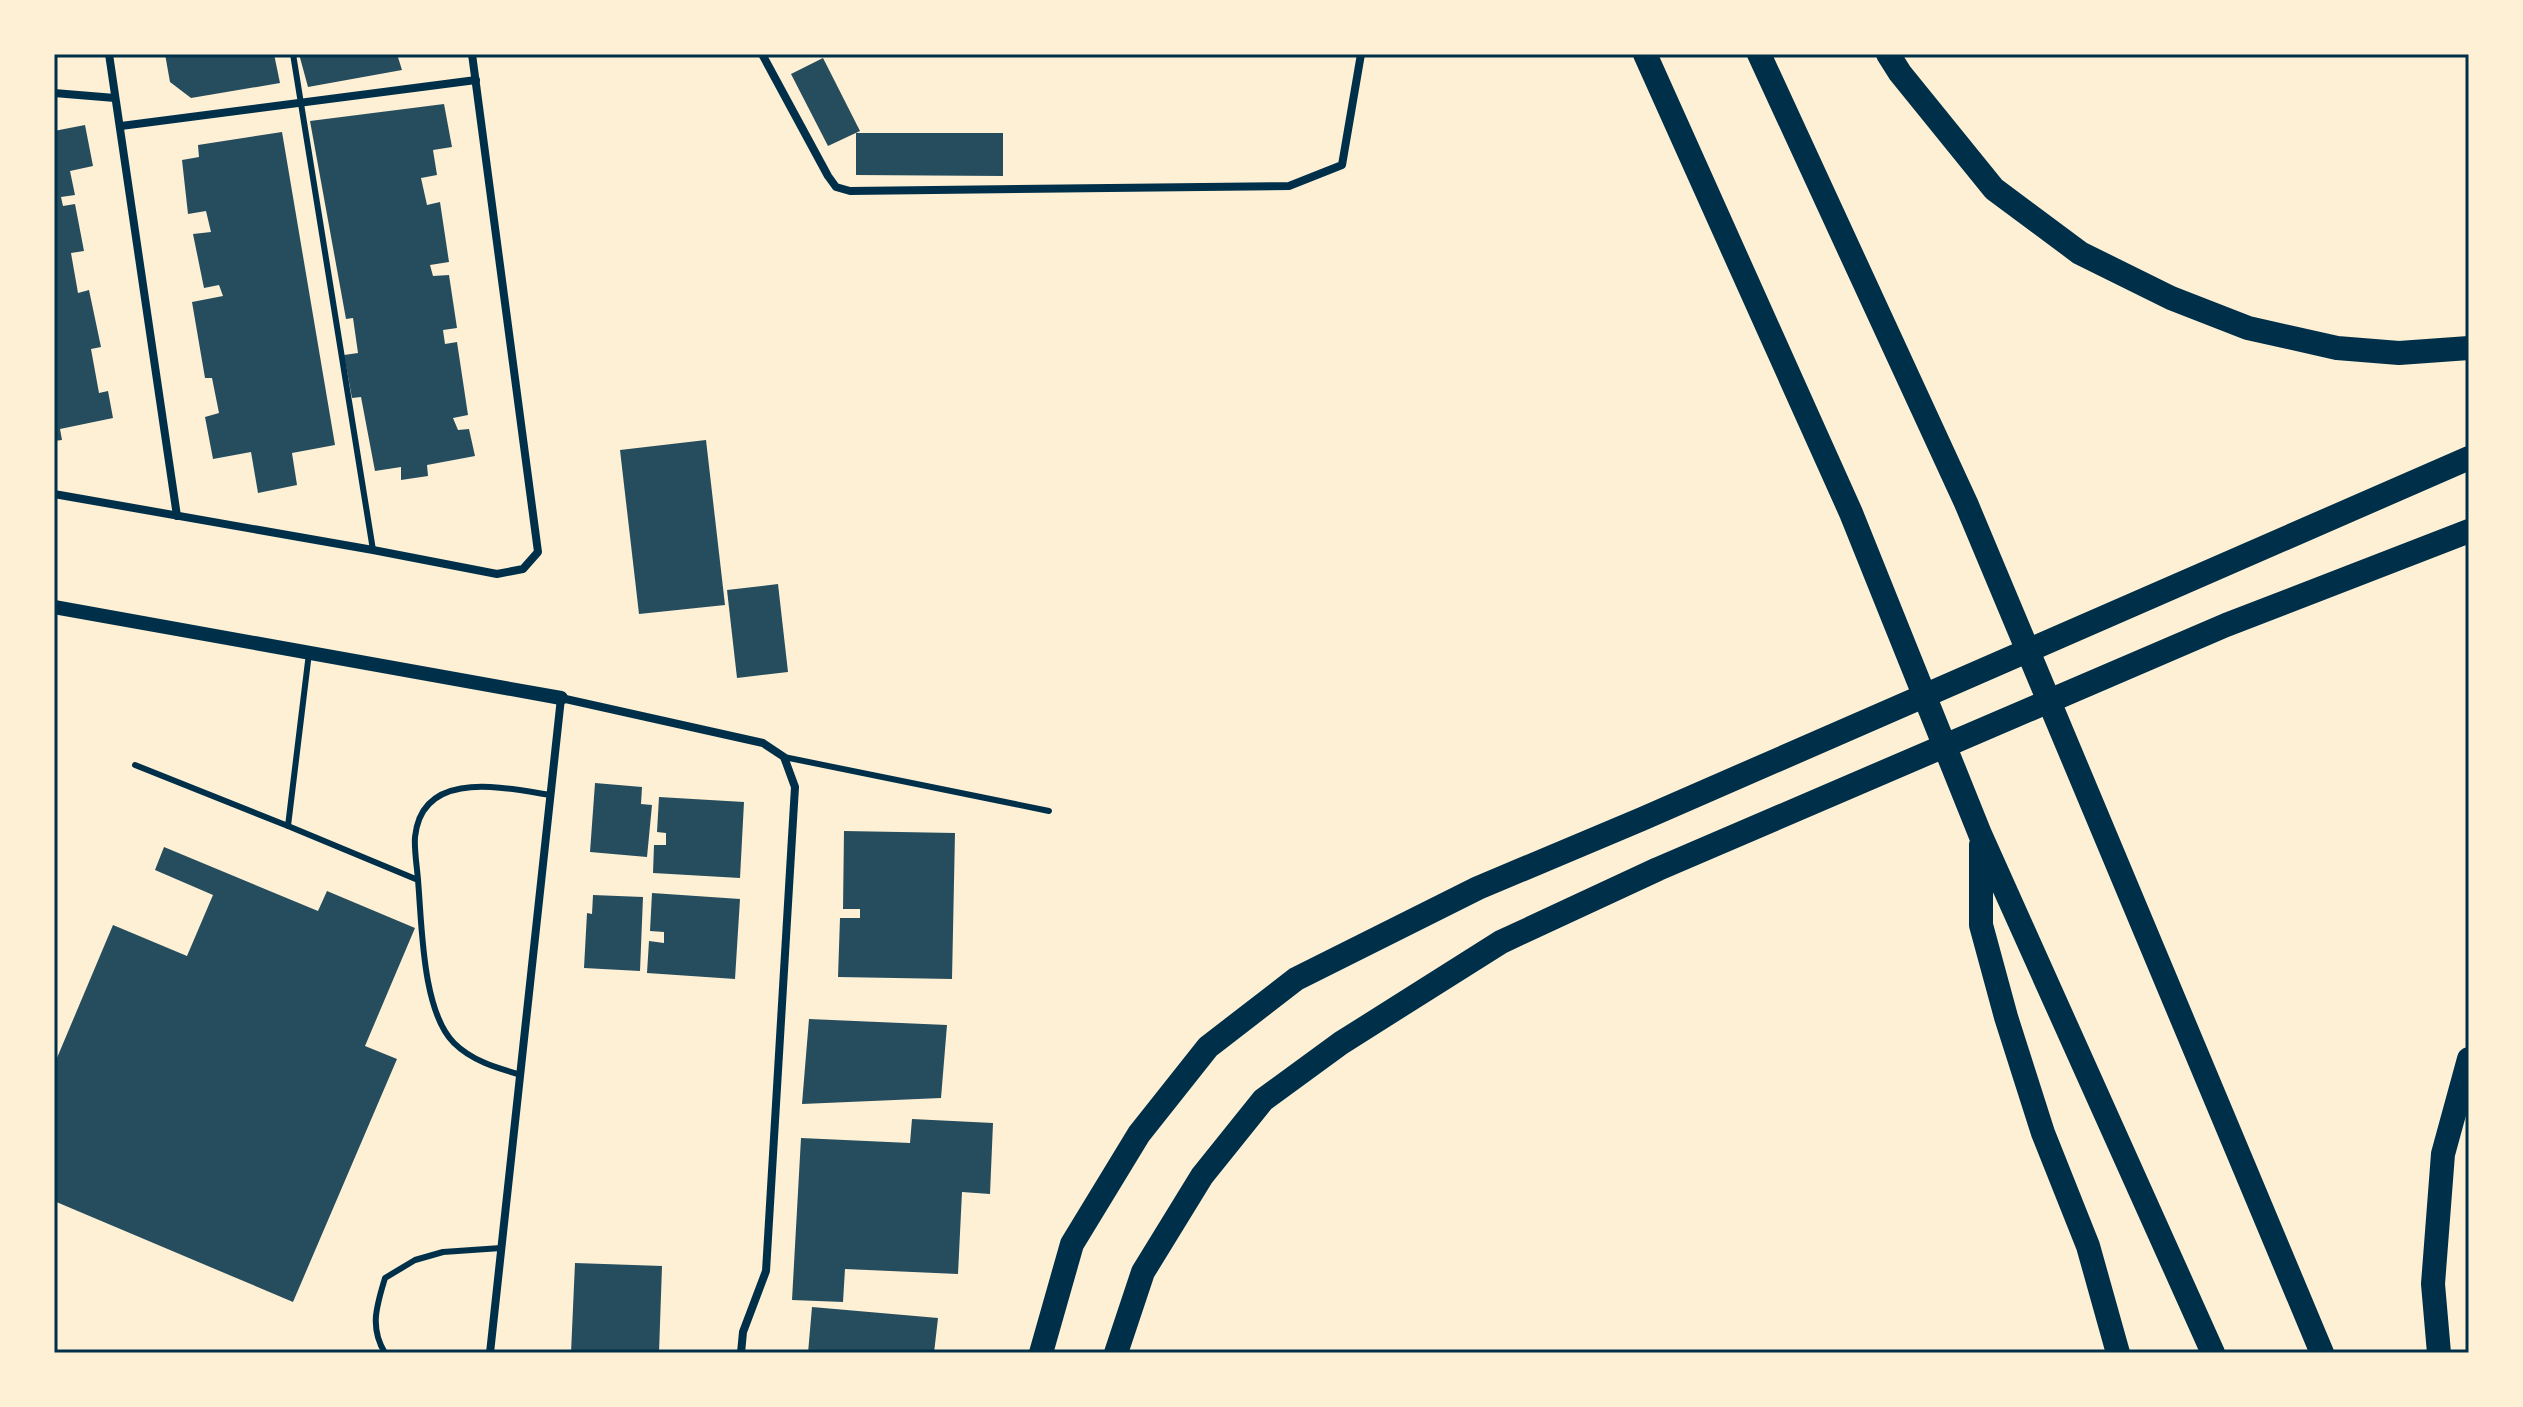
<svg xmlns="http://www.w3.org/2000/svg" width="2523" height="1407" font-family="'PT Sans',sans-serif">
	<style>
		.building { fill: #264d5e }
		.lines { fill: none; stroke-linecap: round; stroke-linejoin: round }
		.service { stroke: #003049; stroke-width: 6 }
		.minor { stroke: #003049; stroke-width: 8 }
		.tertiary { stroke: #003049; stroke-width: 14 }
		.motorway { stroke: #003049; stroke-width: 24 }
		.neatline { fill: none; stroke: #003049; stroke-width: 3 }
	</style>
	<rect width="100%" height="100%" fill="#fdf0d5"/>
	<g class="building">
		<path d="M 165,54 L 274,54 L 280,83 L 191,98 L 170,82 Z"/>
		<path d="M 299,54 L 397,54 L 402,70 L 308,87 Z"/>
		<path d="M 823,58 L 860,131 L 828,146 L 791,74 Z"/>
		<path d="M 444,104 L 452,147 L 433,150 L 437,175 L 421,178 L 427,205 L 440,202 L 449,262 L 430,265 L 433,276 L 449,275 L 457,328 L 443,330 L 445,344 L 457,342 L 468,415 L 453,418 L 458,430 L 469,429 L 475,456 L 427,465 L 428,476 L 401,480 L 401,467 L 375,471 L 361,397 L 352,398 L 344,355 L 358,353 L 353,318 L 346,319 L 310,121 Z"/>
		<path d="M 85,125 L 93,166 L 70,171 L 75,195 L 61,197 L 63,206 L 75,204 L 84,251 L 71,253 L 78,293 L 89,290 L 101,347 L 91,349 L 99,393 L 108,391 L 113,418 L 60,429 L 62,440 L 54,441 L 54,131 Z"/>
		<path d="M 282,132 L 335,445 L 292,453 L 297,485 L 258,493 L 251,452 L 213,459 L 205,417 L 219,413 L 212,378 L 205,378 L 192,302 L 223,296 L 219,285 L 204,288 L 193,234 L 211,232 L 206,211 L 188,214 L 182,160 L 199,157 L 198,145 Z"/>
		<path d="M 856,133 L 1003,133 L 1003,176 L 856,175 Z"/>
		<path d="M 706,440 L 725,605 L 639,614 L 620,450 Z"/>
		<path d="M 778,584 L 788,672 L 737,678 L 727,590 Z"/>
		<path d="M 595,783 L 642,787 L 641,804 L 652,805 L 647,857 L 590,852 Z"/>
		<path d="M 659,797 L 744,802 L 740,878 L 653,873 L 654,845 L 666,845 L 666,833 L 657,832 Z"/>
		<path d="M 844,831 L 955,833 L 952,979 L 838,977 L 840,918 L 860,918 L 860,909 L 843,909 Z"/>
		<path d="M 164,847 L 318,911 L 327,891 L 415,928 L 365,1046 L 397,1059 L 293,1302 L 54,1201 L 54,1065 L 113,925 L 187,956 L 213,895 L 155,870 Z"/>
		<path d="M 652,893 L 740,899 L 735,979 L 647,973 L 649,941 L 664,943 L 664,932 L 650,931 Z"/>
		<path d="M 593,895 L 643,897 L 640,971 L 584,968 L 587,913 L 592,914 Z"/>
		<path d="M 809,1019 L 947,1025 L 941,1098 L 802,1104 Z"/>
		<path d="M 912,1119 L 993,1123 L 990,1194 L 962,1192 L 958,1274 L 845,1269 L 843,1302 L 792,1300 L 801,1138 L 910,1143 Z"/>
		<path d="M 575,1263 L 662,1266 L 659,1353 L 571,1353 Z"/>
		<path d="M 812,1307 L 938,1318 L 934,1353 L 808,1353 Z"/>
	</g>
	<g class="lines">
		<g class="service">
			<path d="M 293,54 L 373,550"/>
			<path d="M 784,757 L 1049,811"/>
			<path d="M 135,765 L 288,826 L 309,653"/>
			<path d="M 288,826 L 418,880 C 422,925 422,1011 454,1043 C 472,1061 497,1068 521,1075"/>
			<path d="M 418,880 C 417,866 414,850 415,837 C 422,768 504,788 551,795"/>
			<path d="M 385,1353 C 369,1327 377,1305 385,1278 L 415,1260 L 443,1252 L 501,1248"/>
		</g>
		<g class="minor">
			<path d="M 109,54 L 177,516"/>
			<path d="M 762,54 L 828,176 L 836,187 L 850,191 L 1289,186 L 1342,165 L 1361,54"/>
			<path d="M 54,93 L 115,98"/>
			<path d="M 121,126 L 476,80"/>
			<path d="M 54,494 L 373,550 L 497,574 L 523,569 L 538,552 L 472,54"/>
			<path d="M 490,1353 L 561,698 L 763,743 L 784,757 L 795,787 L 766,1271 L 743,1332 L 741,1353"/>
		</g>
		<path class="tertiary" d="M 54,607 L 561,698"/>
		<g class="motorway">
			<path d="M 1645,54 L 1851,513 L 1980,834 L 2213,1353"/>
			<path d="M 1759,54 L 1966,503 L 2322,1353"/>
			<path d="M 1888,54 L 1900,73 L 1994,189 L 2080,253 L 2171,298 L 2248,328 L 2337,348 L 2399,353 L 2469,348"/>
			<path d="M 1981,845 L 1981,925 L 2006,1017 L 2043,1133 L 2088,1246 L 2118,1353"/>
			<path d="M 1041,1353 L 1072,1244 L 1139,1134 L 1208,1047 L 1296,979 L 1478,888 L 1642,819 L 2469,458"/>
			<path d="M 1116,1353 L 1143,1272 L 1202,1176 L 1263,1100 L 1341,1043 L 1501,942 L 1658,869 L 2226,625 L 2469,531"/>
			<path d="M 2439,1353 L 2433,1284 L 2443,1154 L 2469,1059"/>
		</g>
	</g>
	<rect width="2523" height="1407" fill="none" stroke="#fdf0d5" stroke-width="112"/>
	<rect x="56" y="56" width="2411" height="1295" class="neatline"/>
</svg>
